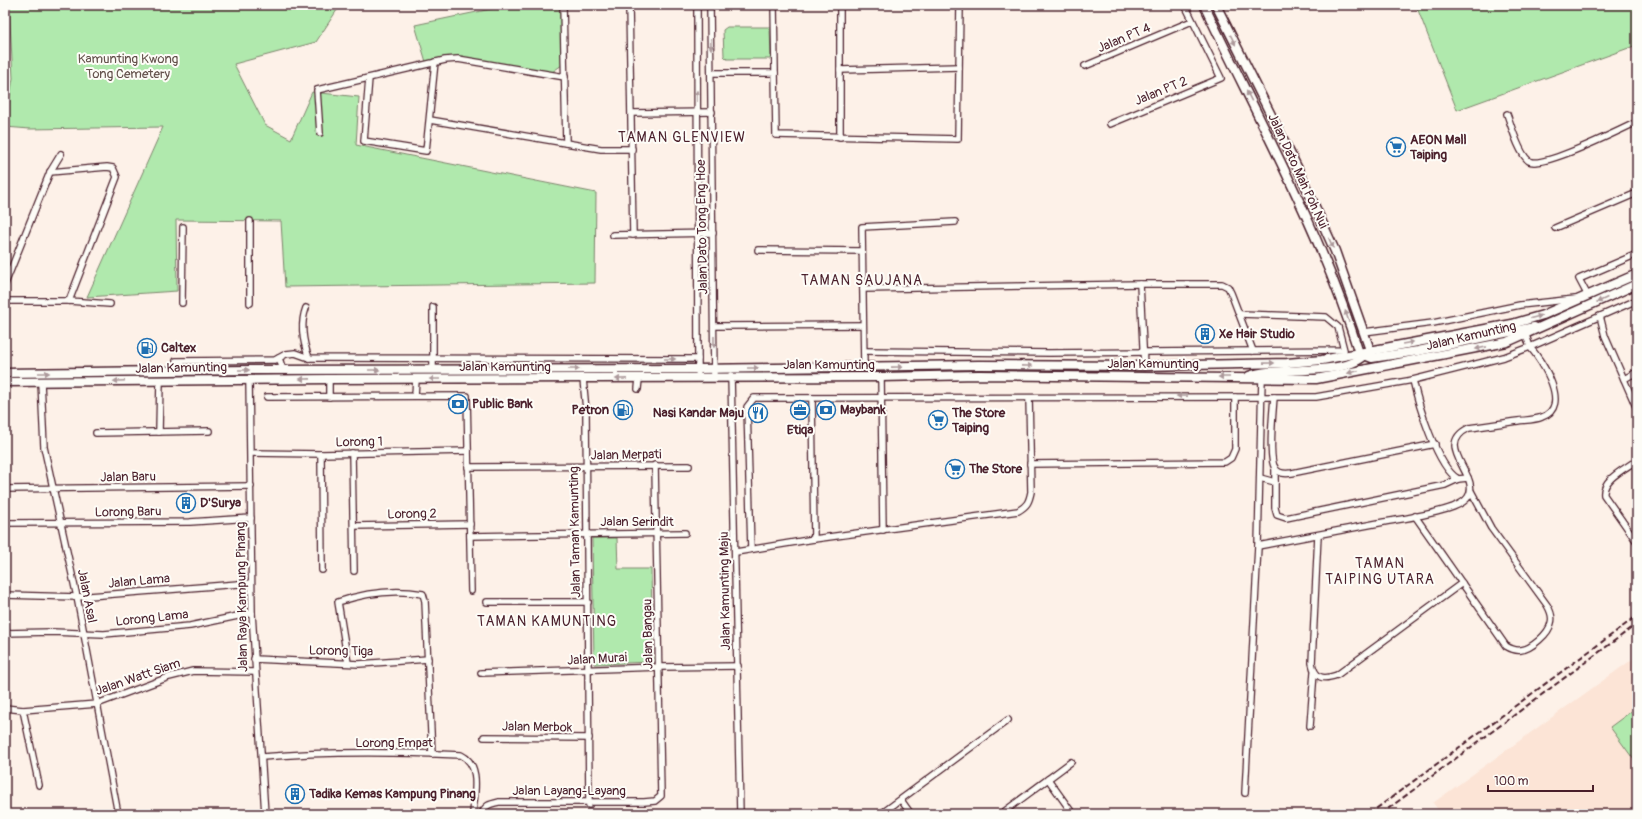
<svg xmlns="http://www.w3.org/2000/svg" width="1642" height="819" font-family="Pangolin,sans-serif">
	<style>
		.built { fill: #fce4d6 }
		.green { fill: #b0e9ad; stroke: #7d846c }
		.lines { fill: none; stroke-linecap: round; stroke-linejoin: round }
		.street-casing { stroke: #4a1f2b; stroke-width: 8 }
		.secondary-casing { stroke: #4a1f2b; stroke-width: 11 }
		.street { stroke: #fdfcf7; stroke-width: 5.5 }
		.secondary { stroke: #fdfcf7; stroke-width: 8 }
		.rail { stroke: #4a1f2b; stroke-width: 2; stroke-dasharray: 6 3; stroke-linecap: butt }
		.oneway { fill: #ac999b }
		.labels { text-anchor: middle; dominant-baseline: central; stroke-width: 4; stroke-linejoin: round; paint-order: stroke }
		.street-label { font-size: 13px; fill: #4a1f2b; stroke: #fdfcf7 }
		.park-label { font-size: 13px; fill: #64524c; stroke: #fdfcf7 }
		.poi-label { font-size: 13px; font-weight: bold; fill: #4a1f2b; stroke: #fdfcf7; text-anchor: start }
		.neighbourhood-label { font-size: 14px; letter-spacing: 1px; fill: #4a1f2b; stroke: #fdfcf7 }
	</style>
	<rect width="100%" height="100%" fill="#fdf1e8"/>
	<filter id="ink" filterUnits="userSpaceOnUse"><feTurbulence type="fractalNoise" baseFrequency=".025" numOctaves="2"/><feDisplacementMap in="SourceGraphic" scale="8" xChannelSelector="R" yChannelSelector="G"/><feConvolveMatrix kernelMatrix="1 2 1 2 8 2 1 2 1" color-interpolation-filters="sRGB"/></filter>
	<g filter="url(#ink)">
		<path class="built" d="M 1637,656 L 1637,814 L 1441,814 L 1433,803 Z"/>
		<g class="green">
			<path d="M 9,5 L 352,5 L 337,10 L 316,42 L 234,64 L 265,125 L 291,139 L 312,92 L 359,97 L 356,145 L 596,193 L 595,283 L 285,287 L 281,221 L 176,220 L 177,291 L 87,297 L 163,127 L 30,129 L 5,127 L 13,78 Z"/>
			<path d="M 510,5 L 562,5 L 562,65 L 552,72 L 456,56 L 426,62 L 415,25 Z"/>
			<path d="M 1416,5 L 1637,5 L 1637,45 L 1457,110 Z"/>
			<path d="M 727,27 L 770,27 L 771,59 L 727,59 L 724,56 L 723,30 Z"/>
			<path d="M 592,538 L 617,538 L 618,569 L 651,569 L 653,662 L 594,664 Z"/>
			<path d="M 1637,707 L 1637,764 L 1610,727 Z"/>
		</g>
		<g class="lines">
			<defs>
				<g id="street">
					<path d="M 563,5 L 566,143"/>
					<path d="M 629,5 L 633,235"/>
					<path d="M 697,5 L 698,372"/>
					<path d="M 710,5 L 714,378"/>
					<path d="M 774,5 L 776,135 L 958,139 L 960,5"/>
					<path d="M 840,5 L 840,137"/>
					<path d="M 1085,66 L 1192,21"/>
					<path d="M 840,70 L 959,67"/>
					<path d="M 711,73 L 775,73"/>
					<path d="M 369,78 L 364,141 L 426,151 L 435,62"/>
					<path d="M 632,113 L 712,112"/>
					<path d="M 1507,114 C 1511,125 1519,154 1529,161 C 1542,169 1620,130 1637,122"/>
					<path d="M 430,120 L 601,149 L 632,149"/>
					<path d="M 1110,124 L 1221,78 L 1185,5"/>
					<path d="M 320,133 L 317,90 L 445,60 L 458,59 L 565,77"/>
					<path d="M 50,172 L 107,167 L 113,168 L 117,177 L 69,301"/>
					<path d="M 1555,228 L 1637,193"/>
					<path d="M 613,235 L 713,233"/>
					<path d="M 758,250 L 862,251"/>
					<path d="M 5,284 L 50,172 L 61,154"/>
					<path d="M 1140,284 L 1144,366"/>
					<path d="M 863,289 L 1140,284 L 1222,284 L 1228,287 L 1231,293 L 1253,351"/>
					<path d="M 1588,296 L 1579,279 L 1637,254"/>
					<path d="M 5,301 L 69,301 L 110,304"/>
					<path d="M 182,303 L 183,227"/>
					<path d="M 250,303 L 250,221"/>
					<path d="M 306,308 C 300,324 303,342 309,358"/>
					<path d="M 1600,316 L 1605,336 L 1637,409"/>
					<path d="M 714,326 L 863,325"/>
					<path d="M 1364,332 L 1433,323 L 1520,305 L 1575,299"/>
					<path d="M 864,351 L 1049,353 L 1344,350 L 1338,327 L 1326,317 L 1240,314"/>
					<path d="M 279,358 L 283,370"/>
					<path d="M 176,361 L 275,360 L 286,354 L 295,353 L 309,358 L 698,359"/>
					<path d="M 864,367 L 862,227 L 955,222"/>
					<path d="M 433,369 L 433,307"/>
					<path d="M 731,375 L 740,814"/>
					<path d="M 881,377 L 883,530"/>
					<path d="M 329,379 L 329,397"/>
					<path d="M 583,379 L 586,410 L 589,805"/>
					<path d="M 1624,379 L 1637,372"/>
					<path d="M 249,380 L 252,613 L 265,814"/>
					<path d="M 1413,380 C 1418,403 1437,467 1458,479 L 1468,478"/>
					<path d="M 41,382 L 44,447 L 77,597 L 118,814"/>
					<path d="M 638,389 L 639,379"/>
					<path d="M 415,396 L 416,379"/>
					<path d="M 267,397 L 467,396 L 471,591"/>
					<path d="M 1274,397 C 1273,411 1268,458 1275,468 C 1278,474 1285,474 1292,473 L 1435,444"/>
					<path d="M 812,398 L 814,539"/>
					<path d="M 159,432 L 160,380"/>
					<path d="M 96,433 L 209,431"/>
					<path d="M 251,453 L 321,454 L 468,451"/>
					<path d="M 352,453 L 354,571"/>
					<path d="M 321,454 L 322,570"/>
					<path d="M 1637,460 C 1625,469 1602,479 1604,495 L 1637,542"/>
					<path d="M 1030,464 L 1225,462 L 1231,458 L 1235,449 L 1235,397"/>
					<path d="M 468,467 L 689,466"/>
					<path d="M 1275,468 L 1275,508 L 1277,515 L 1286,518 L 1445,485 L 1458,479"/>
					<path d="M 1260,478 L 1275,482"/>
					<path d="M 5,489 L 251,486"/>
					<path d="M 1415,516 L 1506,646 C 1511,649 1515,651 1521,650 C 1531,649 1549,634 1551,623 C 1553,617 1550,610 1547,605 L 1491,528 L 1471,491"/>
					<path d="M 5,523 L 190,522 L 251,518"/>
					<path d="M 354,526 L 470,524"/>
					<path d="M 1318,535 L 1312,663 C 1315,679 1323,680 1337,675 L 1462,583"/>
					<path d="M 470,536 L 685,533"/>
					<path d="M 1258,546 C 1300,538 1342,530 1384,522 C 1407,518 1431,515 1453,507 C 1458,505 1465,502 1468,497 C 1482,476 1432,446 1469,428 C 1486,426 1502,423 1518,421 C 1526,420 1535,420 1542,417 C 1572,407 1542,361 1530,347 L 1637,300"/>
					<path d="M 751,549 L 747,407 L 754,398 L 1316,397 L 1413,380 L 1504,357 L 1530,347 L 1526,335"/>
					<path d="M 736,552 L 814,539 L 1018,511 C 1027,506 1029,502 1031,492 L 1029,398"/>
					<path d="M 5,595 L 77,597 L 251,583"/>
					<path d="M 487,602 L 588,602"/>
					<path d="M 5,633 L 52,632 L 104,634 L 190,626 L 252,613"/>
					<path d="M 254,659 L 359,664 L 428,659"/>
					<path d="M 348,663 L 338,602 C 365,593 395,589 423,594 L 425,601 L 432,754"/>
					<path d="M 481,673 L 660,667 L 738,666"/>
					<path d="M 5,708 L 23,710 L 97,704 L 169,677 L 193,671 L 255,672"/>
					<path d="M 23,710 L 39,785"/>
					<path d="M 1310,726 L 1314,672"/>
					<path d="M 484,737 L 589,738"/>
					<path d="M 262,757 C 328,751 395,752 461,755 C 482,765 474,794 473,814"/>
					<path d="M 1048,779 L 1073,814"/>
					<path d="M 1245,793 L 1258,546 L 1262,378"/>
					<path d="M 901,800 L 911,814"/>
					<path d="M 482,814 C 485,805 490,804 499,802 L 644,802 L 655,801 L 661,796 L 655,465"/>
					<path d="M 881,814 L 1008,720"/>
					<path d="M 1001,814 L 1071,762"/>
				</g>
				<g id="secondary">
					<path d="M 1204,5 C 1259,121 1320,229 1359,353"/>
					<path d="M 1216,5 L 1298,169 L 1335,251 L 1370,350"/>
					<path d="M 1359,353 L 1372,358 L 1418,351 L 1534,327"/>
					<path d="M 5,373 L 249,370 L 698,369 L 979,365 L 1144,366 L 1287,363 L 1322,360 L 1512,324 L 1543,315 L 1637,274"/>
					<path d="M 1249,376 C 1279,365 1346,378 1367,353"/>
					<path d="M 5,382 L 329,379 L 881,377 L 979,375 L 1316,379 L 1507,342 L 1637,284"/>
				</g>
			</defs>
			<use href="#street" class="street-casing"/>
			<use href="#secondary" class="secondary-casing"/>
			<use href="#street" class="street"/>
			<use href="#secondary" class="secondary"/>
			<g class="rail">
				<path d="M 1369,814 L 1637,616"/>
				<path d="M 1381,814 L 1637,624"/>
			</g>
		</g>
		<defs><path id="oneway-solid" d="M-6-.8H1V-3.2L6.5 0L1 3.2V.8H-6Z"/></defs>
		<g class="oneway">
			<use href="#oneway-solid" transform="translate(1233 40) rotate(63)"/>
			<use href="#oneway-solid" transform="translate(711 44) rotate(89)"/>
			<use href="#oneway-solid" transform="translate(697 96) rotate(-90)"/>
			<use href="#oneway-solid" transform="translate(1249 96) rotate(-117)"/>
			<use href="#oneway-solid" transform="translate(1331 243) rotate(66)"/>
			<use href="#oneway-solid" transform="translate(1602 300) rotate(155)"/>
			<use href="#oneway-solid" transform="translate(1347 316) rotate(-109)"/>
			<use href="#oneway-solid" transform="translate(1536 317) rotate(-15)"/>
			<use href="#oneway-solid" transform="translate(714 342) rotate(90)"/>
			<use href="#oneway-solid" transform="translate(1408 343) rotate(-10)"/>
			<use href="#oneway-solid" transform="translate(1481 348) rotate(169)"/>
			<use href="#oneway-solid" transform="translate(670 359)"/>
			<use href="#oneway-solid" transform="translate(1269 363) rotate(-1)"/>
			<use href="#oneway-solid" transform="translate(1027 366) rotate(1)"/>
			<use href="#oneway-solid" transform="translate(897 367) rotate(-1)"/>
			<use href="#oneway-solid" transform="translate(753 368)"/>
			<use href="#oneway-solid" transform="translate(574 369)"/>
			<use href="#oneway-solid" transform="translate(244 370)"/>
			<use href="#oneway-solid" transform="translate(374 370)"/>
			<use href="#oneway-solid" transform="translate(1353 372) rotate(167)"/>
			<use href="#oneway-solid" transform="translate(44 373)"/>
			<use href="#oneway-solid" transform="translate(1224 377) rotate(-180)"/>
			<use href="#oneway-solid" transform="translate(305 379) rotate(179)"/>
			<use href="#oneway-solid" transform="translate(435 379) rotate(180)"/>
			<use href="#oneway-solid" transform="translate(621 379) rotate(179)"/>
			<use href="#oneway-solid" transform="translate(119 381) rotate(178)"/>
			<use href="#oneway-solid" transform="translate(1182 396) rotate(-179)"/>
		</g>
	</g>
	<defs>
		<symbol id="supermarket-ring" viewBox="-11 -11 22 22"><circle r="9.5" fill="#fdfcf7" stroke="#1f6fb2" stroke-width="1.5"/><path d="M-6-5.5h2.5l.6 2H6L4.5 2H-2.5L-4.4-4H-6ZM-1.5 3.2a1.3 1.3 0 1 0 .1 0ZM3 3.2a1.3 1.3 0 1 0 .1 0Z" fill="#1f6fb2"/></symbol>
		<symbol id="building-ring" viewBox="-11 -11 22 22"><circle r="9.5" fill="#fdfcf7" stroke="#1f6fb2" stroke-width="1.5"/><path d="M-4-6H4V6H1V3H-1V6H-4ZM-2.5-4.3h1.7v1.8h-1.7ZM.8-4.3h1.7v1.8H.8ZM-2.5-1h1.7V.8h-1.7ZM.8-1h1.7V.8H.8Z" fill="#1f6fb2"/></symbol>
		<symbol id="fuel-ring" viewBox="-11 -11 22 22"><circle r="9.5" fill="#fdfcf7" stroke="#1f6fb2" stroke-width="1.5"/><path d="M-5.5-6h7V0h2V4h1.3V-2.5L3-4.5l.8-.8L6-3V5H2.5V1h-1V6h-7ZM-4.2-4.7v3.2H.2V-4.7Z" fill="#1f6fb2"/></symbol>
		<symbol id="bank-ring" viewBox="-11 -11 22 22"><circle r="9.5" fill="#fdfcf7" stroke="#1f6fb2" stroke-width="1.5"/><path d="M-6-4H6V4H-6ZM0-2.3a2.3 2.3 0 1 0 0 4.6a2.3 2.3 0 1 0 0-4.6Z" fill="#1f6fb2"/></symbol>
		<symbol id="office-ring" viewBox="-11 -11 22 22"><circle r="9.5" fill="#fdfcf7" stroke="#1f6fb2" stroke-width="1.5"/><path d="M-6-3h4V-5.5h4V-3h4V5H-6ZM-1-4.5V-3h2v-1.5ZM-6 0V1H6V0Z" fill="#1f6fb2"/></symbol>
		<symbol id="restaurant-ring" viewBox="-11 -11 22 22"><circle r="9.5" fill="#fdfcf7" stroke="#1f6fb2" stroke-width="1.5"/><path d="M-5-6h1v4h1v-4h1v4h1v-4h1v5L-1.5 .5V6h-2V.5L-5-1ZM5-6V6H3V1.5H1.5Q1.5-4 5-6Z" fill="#1f6fb2"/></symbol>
	</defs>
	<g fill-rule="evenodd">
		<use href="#supermarket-ring" x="1385" y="136" width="22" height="22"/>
		<use href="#building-ring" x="1194" y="323" width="22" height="22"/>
		<use href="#fuel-ring" x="136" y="337" width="22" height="22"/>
		<use href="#bank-ring" x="447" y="393" width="22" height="22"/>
		<use href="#fuel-ring" x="612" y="399" width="22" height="22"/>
		<use href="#office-ring" x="789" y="399" width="22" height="22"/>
		<use href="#bank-ring" x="815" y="399" width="22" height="22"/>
		<use href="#restaurant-ring" x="747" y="402" width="22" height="22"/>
		<use href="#supermarket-ring" x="927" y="409" width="22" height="22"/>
		<use href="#supermarket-ring" x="944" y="458" width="22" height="22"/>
		<use href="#building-ring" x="175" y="492" width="22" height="22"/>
		<use href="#building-ring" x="284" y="783" width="22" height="22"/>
	</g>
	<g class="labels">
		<g class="street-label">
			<text transform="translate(1124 38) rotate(-23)">Jalan PT 4</text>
			<text transform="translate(1161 91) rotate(-22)">Jalan PT 2</text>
			<text transform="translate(1298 171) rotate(65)">Jalan Dato Mah Poh Nui</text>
			<text transform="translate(702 227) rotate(-91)">Jalan Dato Tong Eng Hoe</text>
			<text transform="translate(1471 336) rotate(-13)">Jalan Kamunting</text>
			<text x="1153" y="364">Jalan Kamunting</text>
			<text x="829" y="365">Jalan Kamunting</text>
			<text x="505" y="367">Jalan Kamunting</text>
			<text transform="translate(181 368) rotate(-1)">Jalan Kamunting</text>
			<text transform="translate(359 442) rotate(-1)">Lorong 1</text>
			<text transform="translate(626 455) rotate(-1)">Jalan Merpati</text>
			<text transform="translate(128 477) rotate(-1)">Jalan Baru</text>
			<text transform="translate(128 512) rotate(-1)">Lorong Baru</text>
			<text transform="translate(412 514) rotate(-1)">Lorong 2</text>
			<text x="637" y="522">Jalan Serindit</text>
			<text transform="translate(575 532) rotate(-91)">Jalan Taman Kamunting</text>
			<text transform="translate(139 581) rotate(-5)">Jalan Lama</text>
			<text transform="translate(725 591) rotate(-91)">Jalan Kamunting Maju</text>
			<text transform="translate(87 596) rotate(79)">Jalan Asal</text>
			<text transform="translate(242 597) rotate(-91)">Jalan Raya Kampung Pinang</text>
			<text transform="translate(152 618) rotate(-6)">Lorong Lama</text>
			<text transform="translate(648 634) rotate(-91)">Jalan Bangau</text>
			<text transform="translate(341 651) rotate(1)">Lorong Tiga</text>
			<text transform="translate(597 659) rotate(-3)">Jalan Murai</text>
			<text transform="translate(138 677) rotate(-19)">Jalan Watt Siam</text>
			<text transform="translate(537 727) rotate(1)">Jalan Merbok</text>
			<text x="394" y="743">Lorong Empat</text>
			<text x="569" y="791">Jalan Layang-Layang</text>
		</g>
		<g class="park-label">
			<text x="128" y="59">Kamunting Kwong<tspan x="128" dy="15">Tong Cemetery</tspan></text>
		</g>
		<g class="poi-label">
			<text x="1410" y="140">AEON Mall<tspan x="1410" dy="15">Taiping</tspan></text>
			<text x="1219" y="334">Xe Hair Studio</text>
			<text x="161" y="348">Caltex</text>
			<text x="472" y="404">Public Bank</text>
			<text x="609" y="410" text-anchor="end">Petron</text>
			<text x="840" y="410">Maybank</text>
			<text x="744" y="413" text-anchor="end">Nasi Kandar Maju</text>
			<text x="952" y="413">The Store<tspan x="952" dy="15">Taiping</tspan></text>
			<text x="800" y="430" text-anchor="middle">Etiqa</text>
			<text x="969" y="469">The Store</text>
			<text x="200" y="503">D'Surya</text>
			<text x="309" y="794">Tadika Kemas Kampung Pinang</text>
		</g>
		<g class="neighbourhood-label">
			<text x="682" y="137">TAMAN GLENVIEW</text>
			<text x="862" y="280">TAMAN SAUJANA</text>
			<text x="1380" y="563">TAMAN<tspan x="1380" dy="16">TAIPING UTARA</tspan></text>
			<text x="547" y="621">TAMAN KAMUNTING</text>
		</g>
	</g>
	<rect width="1642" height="819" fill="none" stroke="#fdfcf7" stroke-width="20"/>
	<rect x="10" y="10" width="1622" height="799" fill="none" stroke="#4a1f2b" stroke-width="1.5" filter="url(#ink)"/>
	<path d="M1488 785v6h105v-6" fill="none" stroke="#4a1f2b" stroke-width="2"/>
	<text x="1494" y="785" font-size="12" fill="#4a1f2b" stroke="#fdfcf7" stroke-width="3" paint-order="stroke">100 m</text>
</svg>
